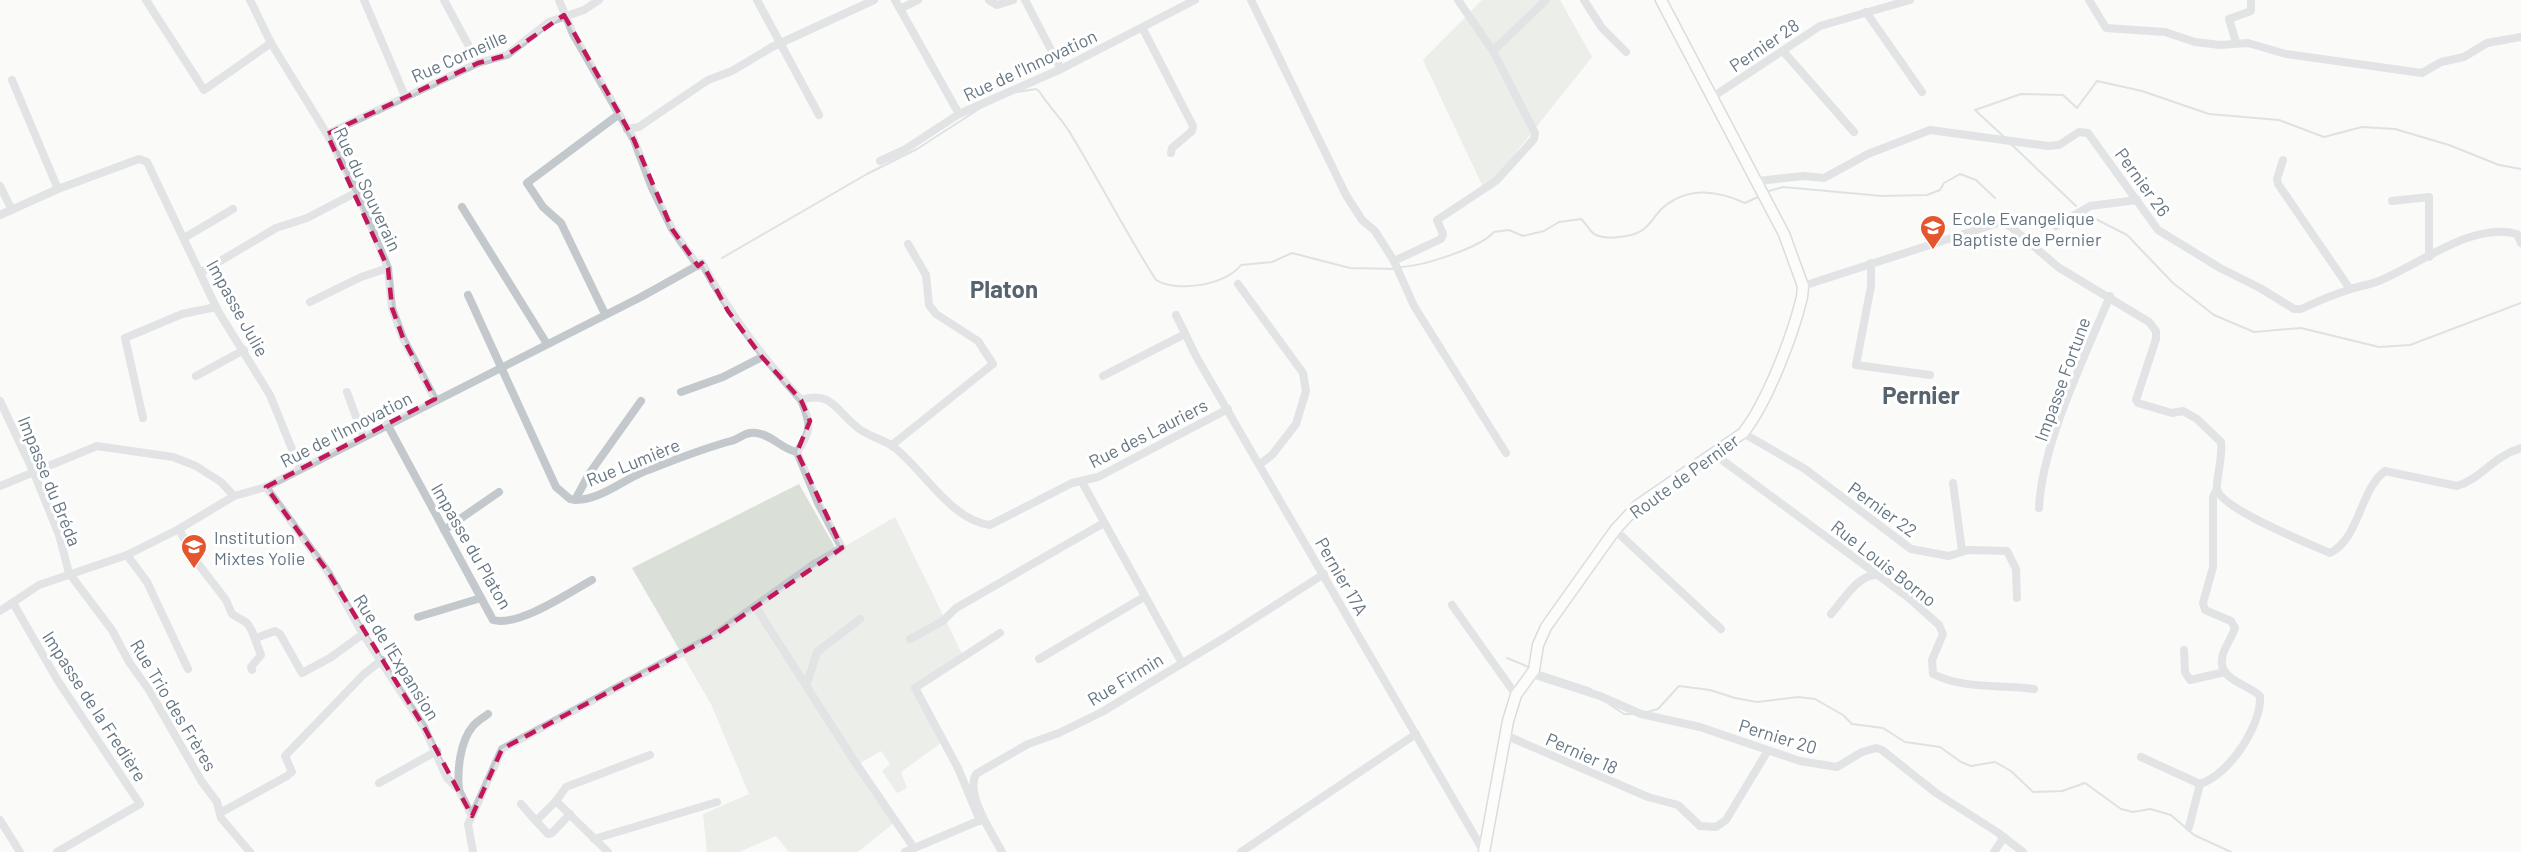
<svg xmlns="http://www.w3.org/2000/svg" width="2521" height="852" font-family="Barlow,sans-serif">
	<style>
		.green { fill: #dadfd7 }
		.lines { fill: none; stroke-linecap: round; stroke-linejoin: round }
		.stream { stroke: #bbc7cb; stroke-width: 2 }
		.secondary-casing { stroke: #b3babf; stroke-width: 13 }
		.street { stroke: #c3c8cc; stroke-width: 8 }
		.secondary { stroke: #fff; stroke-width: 10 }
		.marked { fill: none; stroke: #c2185b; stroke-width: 4.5; stroke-dasharray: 12 8; stroke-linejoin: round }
		.labels { text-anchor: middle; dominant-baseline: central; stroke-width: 6; stroke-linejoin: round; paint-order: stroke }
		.street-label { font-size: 18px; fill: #657683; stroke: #fff }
		.poi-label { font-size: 18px; fill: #657683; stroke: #fff; text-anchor: start }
		.district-label { font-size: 24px; font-weight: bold; fill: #57646e; stroke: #fff }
	</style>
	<rect width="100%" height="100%" fill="#fafaf8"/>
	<g class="green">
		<path d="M 1482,0 L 1560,0 L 1592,57 L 1485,191 L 1423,60 Z"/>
		<path d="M 799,484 L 837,551 L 895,517 L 964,658 L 911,687 L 928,714 L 941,743 L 901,772 L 907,788 L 897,793 L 882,771 L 890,764 L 881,751 L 857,765 L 862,775 L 899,819 L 860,850 L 856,852 L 789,852 L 776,836 L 739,852 L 707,852 L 703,814 L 749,794 L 711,704 L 632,568 Z"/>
	</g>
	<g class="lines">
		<g class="stream">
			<path d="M 1017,92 L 1036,89 L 1039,91 C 1049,107 1063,120 1072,136 C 1101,184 1126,233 1156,280 C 1177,293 1226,285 1241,265 L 1272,262 L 1292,253 L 1350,268 L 1395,269"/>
			<path d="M 2003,136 L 1975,110 L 2021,94 L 2063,95 L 2077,108 L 2097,81 L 2142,91 L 2209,114 L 2279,120 L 2324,137 L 2362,127 L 2395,129 L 2449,145 L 2499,165 L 2521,169"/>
			<path d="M 2011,144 L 2076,206"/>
			<path d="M 1769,191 L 1783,187 L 1882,196 L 1927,195 L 1940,190 L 1944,183 L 1960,174 L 1976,180 L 1995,198"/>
			<path d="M 2084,213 L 2127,235 L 2173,283 L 2214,315 L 2254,332 L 2301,328 L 2379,347 L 2410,345 L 2521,303"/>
			<path d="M 722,258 L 867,174 L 917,149 L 979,109"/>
			<path d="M 1401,267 C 1423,266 1480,248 1494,232 L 1509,230 L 1523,236 L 1544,231 L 1559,222 L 1581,219 C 1587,224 1590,233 1596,235 C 1603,238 1612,238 1619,237 C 1656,234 1648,213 1674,200 C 1697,187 1723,193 1745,203 L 1760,196"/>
			<path d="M 1507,658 L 1531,668"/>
			<path d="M 1536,671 L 1591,689"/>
			<path d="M 1609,704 L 1624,714 L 1633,714"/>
			<path d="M 1647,712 L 1658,709 L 1679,686 L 1710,690 L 1735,698 L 1757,702 L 1798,697 L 1815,699 L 1843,715 L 1852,724 L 1883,728 L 1905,742 L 1940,747 L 1961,762 L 1971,766 L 1995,762 L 2011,771 L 2033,792 L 2062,791 L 2085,783 L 2121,809 L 2133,812 L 2150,809 L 2171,815 L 2194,835 L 2231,852"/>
		</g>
		<defs>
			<path id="secondary" d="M 1484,852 L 1508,721 L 1516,695 L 1534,670 L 1538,645 L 1546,627 L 1615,530 L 1638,505 L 1743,433 C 1767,403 1793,335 1802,297 L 1803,286 L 1784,234 L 1661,0"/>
		</defs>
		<use href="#secondary" class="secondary-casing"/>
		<g class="street">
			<path d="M 146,0 L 204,90 L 271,43"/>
			<path d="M 250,0 L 271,43 L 327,134 L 357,192 L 388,268 L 392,308 L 403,338 L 435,399"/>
			<path d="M 364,0 L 405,96"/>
			<path d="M 444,0 L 478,63"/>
			<path d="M 559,0 L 573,34 L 634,140 L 652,188 L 672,229 L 698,266"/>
			<path d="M 757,0 L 819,115"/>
			<path d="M 895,0 L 959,114"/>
			<path d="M 989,0 L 997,5 L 1013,0"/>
			<path d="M 1025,0 L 1061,69"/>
			<path d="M 1251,0 L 1346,195 L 1362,220 L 1375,231 L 1394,261 L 1414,306 L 1506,453"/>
			<path d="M 1584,0 L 1602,28 L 1626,52"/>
			<path d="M 2089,0 L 2106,28 L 2165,32 L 2195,42 L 2220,45 L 2248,43 L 2286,54 L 2422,73 L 2441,62 L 2464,57 L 2487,43 L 2521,37"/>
			<path d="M 900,9 L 918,0"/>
			<path d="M 1866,12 L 1922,92"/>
			<path d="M 1143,29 L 1193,126 L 1192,131 L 1172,148 L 1171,153"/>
			<path d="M 2236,42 L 2229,19 L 2251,11 L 2251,0"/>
			<path d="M 1493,51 L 1546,0"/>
			<path d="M 1783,51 L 1854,132"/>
			<path d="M 12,80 L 58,189"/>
			<path d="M 1711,98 L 1820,26 L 1910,0"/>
			<path d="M 627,129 L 639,127 L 649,120 L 708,80 L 732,71 L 772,47 L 874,0"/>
			<path d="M 327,134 L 478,63 L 507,55 L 549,22 L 584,10 L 599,0"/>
			<path d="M 2283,160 L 2277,179 L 2278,184 L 2350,289"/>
			<path d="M 880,161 L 904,150 L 959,114 L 1061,69 L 1195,0"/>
			<path d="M 1758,181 L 1804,176 L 1824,178 L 1868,154 L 1930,130 L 2048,146 L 2059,145 L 2079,132 L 2088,133 L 2158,230 L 2220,268 L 2260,288 L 2294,309 L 2301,309 C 2316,302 2332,295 2348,290 C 2358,286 2369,285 2379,281 C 2419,265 2473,221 2517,234 L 2521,243"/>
			<path d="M 0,186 L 12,210"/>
			<path d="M 2392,201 L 2429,197 L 2429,257"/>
			<path d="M 462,207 L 547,344"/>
			<path d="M 0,215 L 58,189 L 139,159 L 147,162 L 218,311 L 270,395 L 300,469"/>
			<path d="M 2056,226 L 2090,206 L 2137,200"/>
			<path d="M 184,238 L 233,209"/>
			<path d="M 1394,261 L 1441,239 L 1443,234 L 1437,220 L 1496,181 L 1534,139 L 1535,133 L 1493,51 L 1458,0"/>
			<path d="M 1871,263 L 1871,286 L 1856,365 L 1930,375"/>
			<path d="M 200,273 L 276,228 L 307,218 L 357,192"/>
			<path d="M 1238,284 L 1303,373 L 1306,391 L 1296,424 L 1272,455 L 1260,464"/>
			<path d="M 1803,286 L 2001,222 L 2011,227 L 2058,267 L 2149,322 L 2156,331 L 2156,339 L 2136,400 L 2138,403 L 2172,413 L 2183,411 L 2197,419 L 2221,442 C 2223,456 2216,480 2217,489 C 2221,509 2310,544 2330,553 C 2360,538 2359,491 2385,471 L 2457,486 C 2481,479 2493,456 2521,448"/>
			<path d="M 468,295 L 556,487 L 570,499 C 595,504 621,481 643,472 C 672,461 701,449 731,441 C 740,439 745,431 756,433 C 773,435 781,449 797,452 C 812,430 811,424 801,400"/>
			<path d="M 310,302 L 361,277 L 388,268"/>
			<path d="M 605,314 L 561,223 L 543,207 L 527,183 L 618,115"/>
			<path d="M 1176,315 L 1197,358 L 1484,852"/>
			<path d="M 196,376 L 244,350"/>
			<path d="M 1103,376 L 1185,334"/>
			<path d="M 347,392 L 363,436"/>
			<path d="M 681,392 L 723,377 L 762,357"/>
			<path d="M 0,401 L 34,473 L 59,535 L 69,573 L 112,630 L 129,662 L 149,690 L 202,782 L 217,802 L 221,818 L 250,852"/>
			<path d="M 143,418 L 125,338 L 182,314 L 216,307"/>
			<path d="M 387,424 L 493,620 C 519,627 568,593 592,580"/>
			<path d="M 1743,433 L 1805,469 L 1911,549 L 1949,556 L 1968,550 L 2007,551 L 2016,569 L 2017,598"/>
			<path d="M 892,445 L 993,364 L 978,341 L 936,314 L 929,305 L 926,275 L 908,244"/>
			<path d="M 1714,454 L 1909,598 L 1939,625 L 1943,634 L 1932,660 L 1933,674 C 1966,690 1999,684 2034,689"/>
			<path d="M 1082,482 L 1182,663"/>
			<path d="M 1953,483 L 1962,551"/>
			<path d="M 0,486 L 97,446 L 173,457 L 196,466 L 221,482 L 234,496"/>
			<path d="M 266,487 L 328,572 L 363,634 L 424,727 L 447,778 L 459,790 L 472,816 L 468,824 L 473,852"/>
			<path d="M 575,500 L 589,474 L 641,401"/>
			<path d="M 2039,508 C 2042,443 2085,356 2110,296"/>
			<path d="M 179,529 L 196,561 L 226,600 L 232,614 L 247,623 L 252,631 L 261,655 L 251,667 L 252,670"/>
			<path d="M 444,530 L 499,492"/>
			<path d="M 1615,530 L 1721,629"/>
			<path d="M 127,555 L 147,582 L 188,669"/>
			<path d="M 13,603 L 58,681 L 140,804 L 57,852"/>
			<path d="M 1452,605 L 1516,695"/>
			<path d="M 755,606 L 853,759 L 914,848"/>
			<path d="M 0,611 L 39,585 L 127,555 L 179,529 L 234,496 L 266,487 L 641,297 L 702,263 C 731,317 761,355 801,400 C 832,390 837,412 858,428 C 869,437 884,439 895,448 C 923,470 952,521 990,525 L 1072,483 L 1098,477 L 1228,409"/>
			<path d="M 1831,614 C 1843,601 1858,574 1877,575"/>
			<path d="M 418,617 L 481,598"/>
			<path d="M 256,638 L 275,631 L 280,634 L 302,673 L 330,658 L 363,634"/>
			<path d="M 910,639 L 943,621 L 956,608 L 1102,524"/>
			<path d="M 2184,650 L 2185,672 L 2190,680 L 2225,672"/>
			<path d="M 1039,659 L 1144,597"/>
			<path d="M 1532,674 L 1600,696 L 1641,714 L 1700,727 L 1800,761 L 1837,767 L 1862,752 L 1876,748 L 1882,750 L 1936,793 L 1997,832 L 2023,852"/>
			<path d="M 807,683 L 817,652 L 860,619"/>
			<path d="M 1505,735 L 1648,797 L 1678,805 L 1700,826 L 1716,827 L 1726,820 L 1767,752"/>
			<path d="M 2141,757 L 2200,784 C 2229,775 2262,725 2260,696 C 2247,683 2215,680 2223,654 C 2226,645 2232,637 2235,628 L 2231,621 L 2205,610 L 2203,603 L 2213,567 L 2213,497 L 2217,489"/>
			<path d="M 379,783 L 437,751"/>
			<path d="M 459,790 C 457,771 460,741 473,726 C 477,721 483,718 488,714"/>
			<path d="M 556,801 L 566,787 L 650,755"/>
			<path d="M 521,804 L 536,821 L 556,801 L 608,852"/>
			<path d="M 220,813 L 287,776 L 292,772 L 285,756 L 364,674 L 382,660"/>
			<path d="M 472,816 L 502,749 L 713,636 L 814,564 L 842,548 L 818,503 L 797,452"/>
			<path d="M 0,820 L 20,852"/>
			<path d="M 536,821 L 548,834 L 552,833 L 570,814"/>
			<path d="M 980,821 L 958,768 L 915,688 L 1000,633"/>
			<path d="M 2189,827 L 2200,784"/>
			<path d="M 594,839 L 717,802"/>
			<path d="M 905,852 L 983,819"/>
			<path d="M 1002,852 C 992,833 965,794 976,774 L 1028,744 L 1059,733 L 1102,712 L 1224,638 L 1324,574"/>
			<path d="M 1241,852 L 1416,734"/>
			<path d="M 1994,852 L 2004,837"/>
		</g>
		<use href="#secondary" class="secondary"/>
	</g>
	<path d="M0 0H2521V852H0ZM 564,15 L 634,140 L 672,229 L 698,266 L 702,263 L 728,311 L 762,357 L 801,400 L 810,421 L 797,452 L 842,548 L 713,636 L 502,749 L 472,816 L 424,727 L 328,572 L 266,487 L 435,399 L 403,338 L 392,308 L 388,268 L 327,134 L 478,63 L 507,55 Z" fill="#fafaf8" fill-opacity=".55" fill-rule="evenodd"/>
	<path class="marked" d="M 564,15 L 634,140 L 672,229 L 698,266 L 702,263 L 728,311 L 762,357 L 801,400 L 810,421 L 797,452 L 842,548 L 713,636 L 502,749 L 472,816 L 424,727 L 328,572 L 266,487 L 435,399 L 403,338 L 392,308 L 388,268 L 327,134 L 478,63 L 507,55 Z"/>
	<defs>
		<symbol id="school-pin" viewBox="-11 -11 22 30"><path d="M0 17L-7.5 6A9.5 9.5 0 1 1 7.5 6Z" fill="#e4572e" stroke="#fff"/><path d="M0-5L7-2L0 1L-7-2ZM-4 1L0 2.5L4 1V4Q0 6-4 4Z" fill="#fff"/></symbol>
		<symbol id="university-pin" viewBox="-11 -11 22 30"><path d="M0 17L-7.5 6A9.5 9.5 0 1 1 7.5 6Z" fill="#e4572e" stroke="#fff"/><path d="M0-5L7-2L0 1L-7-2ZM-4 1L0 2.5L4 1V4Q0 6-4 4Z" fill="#fff"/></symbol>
	</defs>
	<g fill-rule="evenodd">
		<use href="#school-pin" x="1918" y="213" width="30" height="40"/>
		<use href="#university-pin" x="179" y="532" width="30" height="40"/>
	</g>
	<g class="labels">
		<g class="street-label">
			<text transform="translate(1764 45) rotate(-34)">Pernier 28</text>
			<text transform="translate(459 56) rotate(-24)">Rue Corneille</text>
			<text transform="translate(1030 65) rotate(-25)">Rue de l'Innovation</text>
			<text transform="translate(2143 182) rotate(54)">Pernier 26</text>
			<text transform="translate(368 189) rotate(65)">Rue du Souverain</text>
			<text transform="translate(238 308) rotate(61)">Impasse Julie</text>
			<text transform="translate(2062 379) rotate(-70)">Impasse Fortune</text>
			<text transform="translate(346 429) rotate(-27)">Rue de l'Innovation</text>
			<text transform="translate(1148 433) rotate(-27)">Rue des Lauriers</text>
			<text transform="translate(633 462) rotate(-22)">Rue Lumière</text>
			<text transform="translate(1684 476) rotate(-36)">Route de Pernier</text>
			<text transform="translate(50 481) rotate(68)">Impasse du Bréda</text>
			<text transform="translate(1883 509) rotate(36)">Pernier 22</text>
			<text transform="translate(472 546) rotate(60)">Impasse du Platon</text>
			<text transform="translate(1884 563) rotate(38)">Rue Louis Borno</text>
			<text transform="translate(1342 576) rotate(60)">Pernier 17A</text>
			<text transform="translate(397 657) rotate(58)">Rue de l'Expansion</text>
			<text transform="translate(1125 679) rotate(-31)">Rue Firmin</text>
			<text transform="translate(174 705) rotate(59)">Rue Trio des Frères</text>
			<text transform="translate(95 706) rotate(57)">Impasse de la Fredière</text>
			<text transform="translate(1778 736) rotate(17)">Pernier 20</text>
			<text transform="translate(1582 753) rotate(24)">Pernier 18</text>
		</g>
		<g class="poi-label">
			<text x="1952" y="218">Ecole Evangelique<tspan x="1952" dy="21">Baptiste de Pernier</tspan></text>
			<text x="214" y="537">Institution<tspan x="214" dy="21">Mixtes Yolie</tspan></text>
		</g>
		<g class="district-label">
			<text x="1004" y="288">Platon</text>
			<text x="1921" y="394">Pernier</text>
		</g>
	</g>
</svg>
